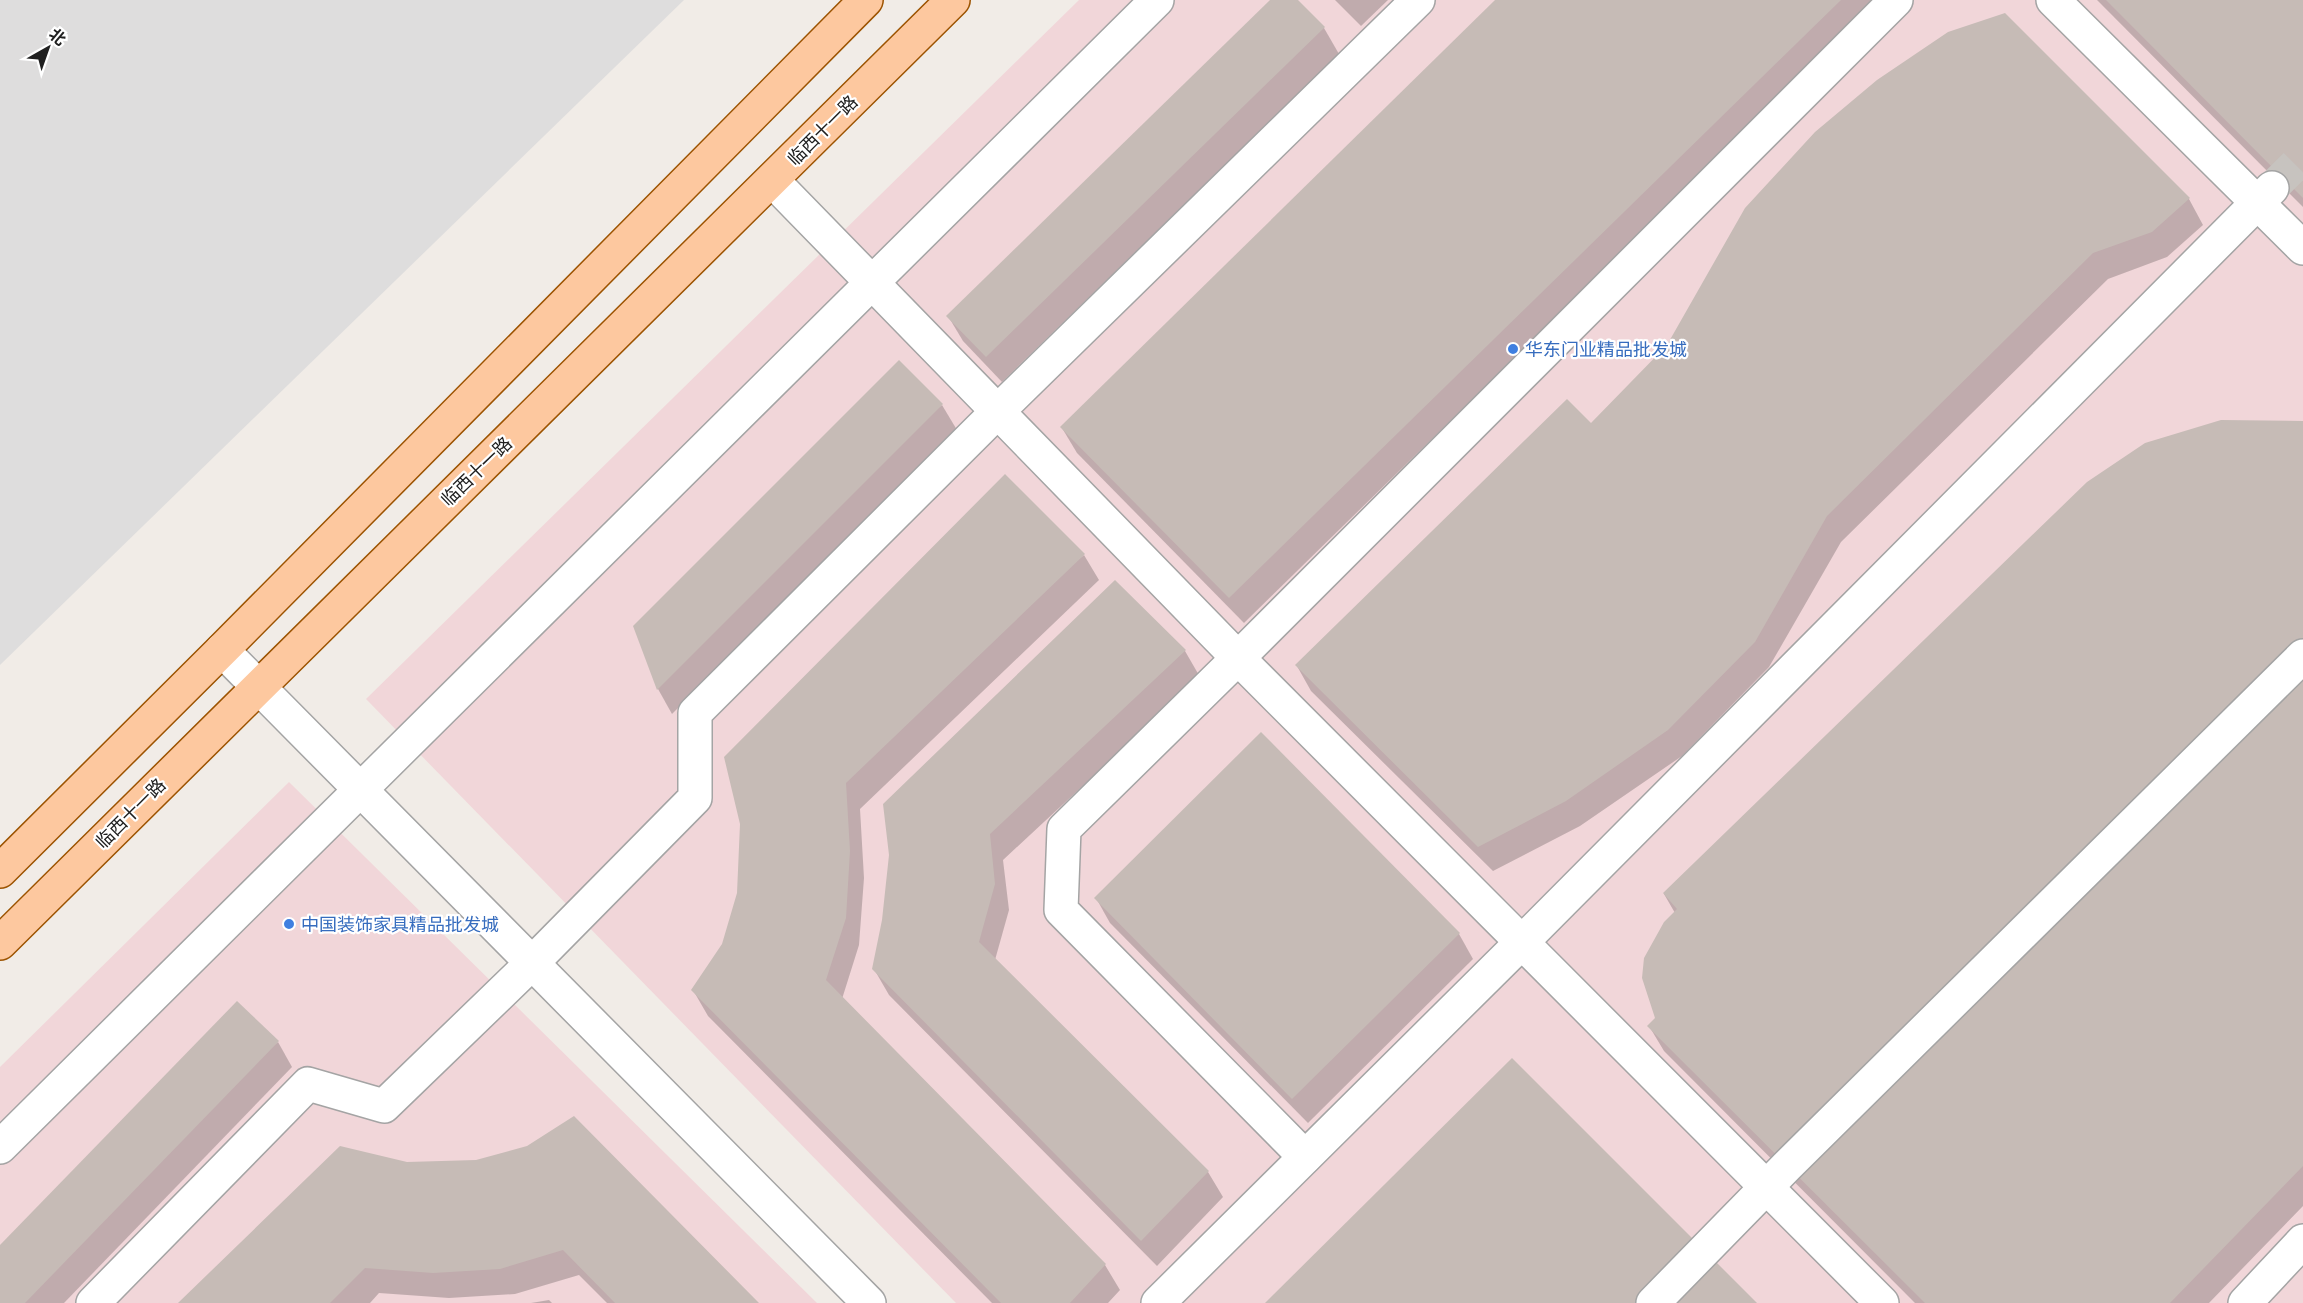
<svg xmlns="http://www.w3.org/2000/svg" width="2303" height="1303" font-family="Lato,'Noto Sans SC',sans-serif">
	<style>
		.residential { fill: #dedddd }
		.commercial { fill: #f1d6d9 }
		.shadow { fill: #0003 }
		.building { fill: #c6bbb6 }
		.lines { fill: none; stroke-linecap: round; stroke-linejoin: round }
		.minor-tunnel { stroke: #c7c3bf; stroke-width: 33; stroke-dasharray: 33 16; stroke-linecap: butt }
		.minor-casing { stroke: #a4a4a4; stroke-width: 36 }
		.major-casing { stroke: #9c5300; stroke-width: 36 }
		.minor { stroke: #fff; stroke-width: 33 }
		.major { stroke: #fdc89f; stroke-width: 33 }
		.shop-dot { fill: #3f7fe0; stroke: #fff; stroke-width: 2 }
		.labels { text-anchor: middle; dominant-baseline: central; stroke-width: 4.5; stroke-linejoin: round; paint-order: stroke }
		.street-label { font-size: 18px; fill: #202020; stroke: #fff }
		.shop-label { font-size: 18px; fill: #366cbe; stroke: #fff; text-anchor: start }
	</style>
	<rect width="100%" height="100%" fill="#f1ece7"/>
	<path class="residential" d="M 0,0 L 684,0 L 0,665 Z"/>
	<g class="commercial">
		<path d="M 1079,0 L 2303,0 L 2303,1303 L 956,1303 L 366,699 Z"/>
		<path d="M 289,782 L 817,1303 L 0,1303 L 0,1067 Z"/>
	</g>
	<g class="shadow">
		<path d="M 1272,0 L 1296,0 L 1324,28 L 1339,54 L 1002,382 L 963,341 L 948,316 Z"/>
		<path d="M 1335,0 L 1388,0 L 1361,26 Z"/>
		<path d="M 1497,0 L 1880,0 L 1244,623 L 1077,453 L 1062,428 Z"/>
		<path d="M 2097,0 L 2303,0 L 2303,207 Z"/>
		<path d="M 2005,14 L 2189,199 L 2203,225 L 2167,257 L 2108,279 L 1841,542 L 1769,667 L 1682,756 L 1580,826 L 1493,871 L 1311,691 L 1297,666 L 1591,425 Z"/>
		<path d="M 942,405 L 957,430 L 672,714 L 658,689 L 635,626 Z"/>
		<path d="M 2303,423 L 2303,1206 L 2209,1303 L 1915,1303 L 1664,1051 L 1649,1026 L 1656,1018 L 1675,913 L 1664,894 Z"/>
		<path d="M 1084,555 L 1099,580 L 860,809 L 864,878 L 859,945 L 842,999 L 1105,1265 L 1120,1290 L 1108,1303 L 992,1303 L 708,1016 L 693,990 L 723,944 L 738,894 L 741,824 Z"/>
		<path d="M 1115,582 L 1185,651 L 1200,677 L 1003,860 L 1009,910 L 995,960 L 1208,1172 L 1223,1197 L 1157,1266 L 889,995 L 874,969 Z"/>
		<path d="M 1096,898 L 1459,934 L 1473,959 L 1308,1123 L 1110,923 Z"/>
		<path d="M 278,1042 L 292,1067 L 64,1303 L 0,1303 L 0,1247 Z"/>
		<path d="M 341,1148 L 757,1303 L 607,1303 L 579,1275 L 515,1294 L 449,1298 L 379,1293 L 370,1303 L 180,1303 Z"/>
		<path d="M 549,1300 L 552,1303 L 531,1303 Z"/>
	</g>
	<g class="building">
		<path d="M 1270,0 L 1298,0 L 1325,27 L 986,357 L 946,316 Z"/>
		<path d="M 1495,0 L 1841,0 L 1229,598 L 1060,427 Z"/>
		<path d="M 2106,0 L 2303,0 L 2303,198 Z"/>
		<path d="M 2005,13 L 2190,198 L 2152,232 L 2093,253 L 1827,516 L 1755,642 L 1668,730 L 1566,801 L 1478,847 L 1295,665 L 1567,399 L 1591,423 L 1667,345 L 1745,208 L 1815,132 L 1877,80 L 1948,32 Z"/>
		<path d="M 899,360 L 943,404 L 657,690 L 633,626 Z"/>
		<path d="M 2221,420 L 2303,421 L 2303,1166 L 2170,1303 L 1925,1303 L 1647,1026 L 1655,1018 L 1642,978 L 1644,958 L 1664,922 L 1677,909 L 1663,893 L 2087,482 L 2145,443 Z"/>
		<path d="M 1005,474 L 1085,554 L 846,783 L 850,851 L 846,918 L 826,980 L 1106,1264 L 1070,1303 L 1001,1303 L 691,990 L 722,944 L 737,893 L 740,824 L 724,757 Z"/>
		<path d="M 1115,580 L 1186,650 L 990,834 L 995,884 L 979,942 L 1209,1171 L 1141,1241 L 872,969 L 882,920 L 889,855 L 883,804 Z"/>
		<path d="M 1261,732 L 1460,933 L 1292,1099 L 1094,898 Z"/>
		<path d="M 237,1001 L 279,1041 L 25,1303 L 0,1303 L 0,1245 Z"/>
		<path d="M 1512,1058 L 1757,1303 L 1265,1303 Z"/>
		<path d="M 574,1116 L 759,1303 L 615,1303 L 563,1250 L 500,1269 L 433,1273 L 365,1268 L 330,1303 L 178,1303 L 340,1146 L 407,1162 L 476,1160 L 527,1146 Z"/>
	</g>
	<g class="lines">
		<path class="minor-tunnel" d="M 2272,188 L 2303,157"/>
		<defs>
			<g id="minor">
				<path d="M 2053,0 L 2303,248"/>
				<path d="M 772,180 L 1238,658 L 1882,1303"/>
				<path d="M 222,650 L 869,1303"/>
				<path d="M 0,1147 L 1157,0"/>
				<path d="M 1305,1157 L 1061,910 L 1064,829 L 1238,658 L 1896,0"/>
				<path d="M 93,1303 L 308,1084 L 384,1106 L 532,963 L 695,798 L 695,713 L 998,411 L 1418,0"/>
				<path d="M 1158,1303 L 1523,941 L 2272,188"/>
				<path d="M 1653,1303 L 1787,1166 L 2303,656"/>
				<path d="M 2245,1303 L 2303,1241"/>
			</g>
			<g id="major">
				<path d="M 0,871 L 222,650 L 866,0"/>
				<path d="M 0,943 L 953,0"/>
			</g>
		</defs>
		<use href="#minor" class="minor-casing"/>
		<use href="#major" class="major-casing"/>
		<use href="#minor" class="minor"/>
		<use href="#major" class="major"/>
	</g>
	<g class="shop-dot">
		<circle cx="1513" cy="349" r="6"/>
		<circle cx="289" cy="924" r="6"/>
	</g>
	<g class="labels">
		<g class="street-label">
			<text transform="translate(822 130) rotate(-45)">临西十一路</text>
			<text transform="translate(476 471) rotate(-44)">临西十一路</text>
			<text transform="translate(130 813) rotate(-45)">临西十一路</text>
		</g>
		<g class="shop-label">
			<text x="1525" y="349">华东门业精品批发城</text>
			<text x="301" y="924">中国装饰家具精品批发城</text>
		</g>
	</g>
	<g transform="translate(48 48) rotate(40)" stroke="#ffffff" stroke-width="4.5" paint-order="stroke">
	<path d="M0-4.5L10 22L0 15L-10 22Z" fill="#202020"/>
	<text y="-9" font-size="16" font-weight="bold" text-anchor="middle" fill="#202020">北</text>
	</g>
</svg>
